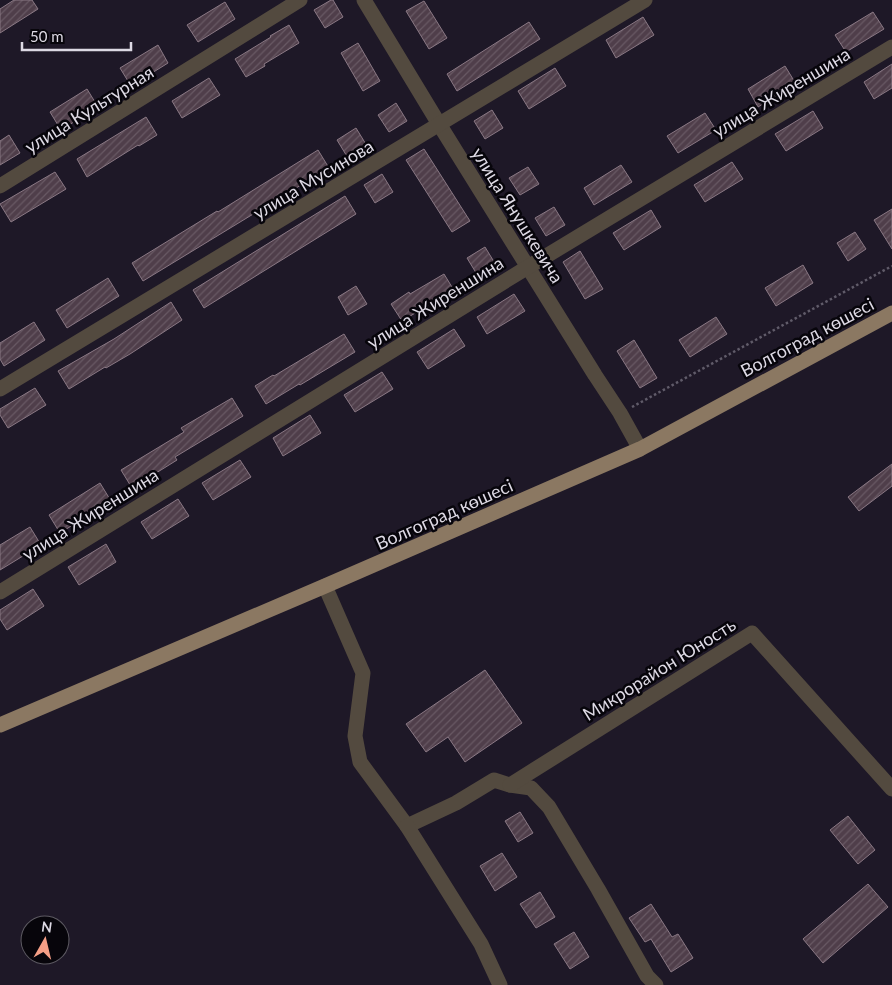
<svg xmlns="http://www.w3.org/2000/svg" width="892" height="985" font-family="Lato,sans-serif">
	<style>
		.building { fill: url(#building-hatch); stroke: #8a7884 }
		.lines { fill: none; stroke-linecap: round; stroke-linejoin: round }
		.path { stroke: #605b69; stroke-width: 2.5; stroke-dasharray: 2.5 2.5; stroke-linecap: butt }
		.minor { stroke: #534a3f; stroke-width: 15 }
		.major { stroke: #8b7862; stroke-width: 15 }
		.labels { text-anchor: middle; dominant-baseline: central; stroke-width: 5; stroke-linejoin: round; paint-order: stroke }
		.street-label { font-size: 18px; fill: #ddd9e4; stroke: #07050b }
	</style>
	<defs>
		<pattern id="building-hatch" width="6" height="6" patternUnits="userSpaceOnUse" patternTransform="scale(1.25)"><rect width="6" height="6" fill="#4f3e4a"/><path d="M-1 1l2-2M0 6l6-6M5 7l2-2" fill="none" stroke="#685964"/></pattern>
	</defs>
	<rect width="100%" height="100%" fill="#1e1827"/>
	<g class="building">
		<path d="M 14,0 L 32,0 L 38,9 L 0,33 L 0,9 Z"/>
		<path d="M 331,0 L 333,0 L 343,17 L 325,28 L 314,10 Z"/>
		<path d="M 424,1 L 447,38 L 429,49 L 406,11 Z"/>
		<path d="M 225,2 L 235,19 L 198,42 L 187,25 Z"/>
		<path d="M 873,12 L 884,29 L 846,52 L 835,35 Z"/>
		<path d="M 643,17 L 654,35 L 616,58 L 606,40 Z"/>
		<path d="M 529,22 L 540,39 L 457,91 L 447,74 Z"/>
		<path d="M 289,25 L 299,43 L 264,64 L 265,66 L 246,77 L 235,59 L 271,37 L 270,36 Z"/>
		<path d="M 358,43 L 380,81 L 363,91 L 341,53 Z"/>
		<path d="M 158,45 L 168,63 L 131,86 L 120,68 Z"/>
		<path d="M 892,64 L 892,88 L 874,99 L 864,82 Z"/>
		<path d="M 785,66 L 796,84 L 758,107 L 748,89 Z"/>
		<path d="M 555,68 L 566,86 L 529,109 L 518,91 Z"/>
		<path d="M 209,78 L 220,95 L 182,118 L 172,101 Z"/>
		<path d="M 87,89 L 98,107 L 61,130 L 50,112 Z"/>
		<path d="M 396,103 L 407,121 L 389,132 L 378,115 Z"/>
		<path d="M 492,110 L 503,128 L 485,139 L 474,121 Z"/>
		<path d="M 813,111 L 823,128 L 786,151 L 775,134 Z"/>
		<path d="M 705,113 L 716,130 L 678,153 L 667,136 Z"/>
		<path d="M 146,117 L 157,135 L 139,146 L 138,145 L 87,177 L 77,159 Z"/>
		<path d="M 356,128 L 367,146 L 348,158 L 337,140 Z"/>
		<path d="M 9,135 L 20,153 L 0,165 L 0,141 Z"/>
		<path d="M 424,149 L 470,221 L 452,232 L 406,160 Z"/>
		<path d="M 318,150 L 329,168 L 143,281 L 132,263 L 217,211 L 218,212 Z"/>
		<path d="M 732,162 L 743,179 L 705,202 L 694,185 Z"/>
		<path d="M 621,165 L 632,182 L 594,205 L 584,188 Z"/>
		<path d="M 528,167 L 539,184 L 520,195 L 509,178 Z"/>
		<path d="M 55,172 L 66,189 L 11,222 L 0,204 Z"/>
		<path d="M 382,174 L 393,192 L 375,203 L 364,185 Z"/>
		<path d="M 345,196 L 356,214 L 204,308 L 193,290 Z"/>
		<path d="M 554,207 L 565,225 L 546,236 L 535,218 Z"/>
		<path d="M 892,209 L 892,249 L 874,220 Z"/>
		<path d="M 651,210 L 661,227 L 624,250 L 613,233 Z"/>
		<path d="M 855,232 L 866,249 L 848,261 L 837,243 Z"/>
		<path d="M 485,247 L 496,265 L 478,276 L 467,258 Z"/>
		<path d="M 580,251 L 603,289 L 585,299 L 563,262 Z"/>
		<path d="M 803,265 L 813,283 L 776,306 L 765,288 Z"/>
		<path d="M 444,274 L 455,292 L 436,303 L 435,301 L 402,321 L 391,304 L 409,292 L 410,294 Z"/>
		<path d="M 108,278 L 119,296 L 67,328 L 56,310 Z"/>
		<path d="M 356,286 L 367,304 L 348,315 L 338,297 Z"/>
		<path d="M 514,294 L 525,311 L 487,334 L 477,317 Z"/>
		<path d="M 171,302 L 182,320 L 130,354 L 106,368 L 105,367 L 69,389 L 58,371 L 114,339 Z"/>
		<path d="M 716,317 L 727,334 L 690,357 L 679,340 Z"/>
		<path d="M 34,322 L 45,340 L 4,366 L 0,359 L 0,343 Z"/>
		<path d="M 454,329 L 465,346 L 428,369 L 417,352 Z"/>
		<path d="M 344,334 L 355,352 L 300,385 L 299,384 L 266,404 L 255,386 L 273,375 L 274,376 Z"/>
		<path d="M 634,340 L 657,378 L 640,388 L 617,351 Z"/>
		<path d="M 382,372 L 393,389 L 355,412 L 344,395 Z"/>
		<path d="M 35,388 L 46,405 L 8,428 L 0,415 L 0,409 Z"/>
		<path d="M 232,398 L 243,416 L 175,457 L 177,460 L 132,488 L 121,470 L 184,432 L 181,428 Z"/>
		<path d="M 310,415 L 321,433 L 283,456 L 273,438 Z"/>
		<path d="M 240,460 L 251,477 L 213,500 L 202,483 Z"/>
		<path d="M 892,464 L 892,486 L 859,511 L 848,497 Z"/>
		<path d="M 100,483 L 111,501 L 60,533 L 49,515 Z"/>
		<path d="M 178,499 L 189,516 L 152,539 L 141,522 Z"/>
		<path d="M 30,527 L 41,545 L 0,570 L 0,545 Z"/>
		<path d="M 106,544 L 116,562 L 79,585 L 68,567 Z"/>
		<path d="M 33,589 L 44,606 L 7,630 L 0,619 L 0,610 Z"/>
		<path d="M 485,670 L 522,723 L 465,762 L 448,737 L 426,752 L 406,724 Z"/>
		<path d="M 520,812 L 533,833 L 518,842 L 505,821 Z"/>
		<path d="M 848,816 L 875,850 L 858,864 L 830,830 Z"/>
		<path d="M 502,853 L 517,877 L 495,891 L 480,866 Z"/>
		<path d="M 868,884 L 888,907 L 823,963 L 803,939 Z"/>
		<path d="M 540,892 L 555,917 L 536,928 L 520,904 Z"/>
		<path d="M 651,904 L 672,937 L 678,934 L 693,958 L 671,972 L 651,939 L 645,942 L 629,918 Z"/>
		<path d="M 574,932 L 589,957 L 570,969 L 554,944 Z"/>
	</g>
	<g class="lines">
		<path class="path" d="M 632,407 L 892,266"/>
		<g class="minor">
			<path d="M 364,0 L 439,124 L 595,375 L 620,413 L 640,449"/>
			<path d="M 0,186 L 300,0"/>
			<path d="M 0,389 L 645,0"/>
			<path d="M 325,586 L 363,673 L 355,736 L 360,762 L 407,826 L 456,803 L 494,780 L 510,785 L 531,788 L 549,807 L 598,889 L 647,976 L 656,985"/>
			<path d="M 0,592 L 528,267 L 892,47"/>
			<path d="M 510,785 L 752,633 L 892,789"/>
			<path d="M 407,826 L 481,944 L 500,985"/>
		</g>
		<path class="major" d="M 0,725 L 325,586 L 640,449 L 892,313"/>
	</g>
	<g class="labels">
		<g class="street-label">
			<text transform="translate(781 92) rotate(-31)">улица Жиреншина</text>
			<text transform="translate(89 109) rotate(-32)">улица Культурная</text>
			<text transform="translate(313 179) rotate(-31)">улица Мусинова</text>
			<text transform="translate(518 215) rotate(58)">улица Янушкевича</text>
			<text transform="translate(435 302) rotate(-32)">улица Жиреншина</text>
			<text transform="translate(807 337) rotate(-28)">Волгоград көшесі</text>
			<text transform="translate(90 514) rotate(-32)">улица Жиреншина</text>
			<text transform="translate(444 514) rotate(-24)">Волгоград көшесі</text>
			<text transform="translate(659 669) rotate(-32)">Микрорайон Юность</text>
		</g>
	</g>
	<g transform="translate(45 940) rotate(8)"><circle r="24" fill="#07050b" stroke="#5d5a62"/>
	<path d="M0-4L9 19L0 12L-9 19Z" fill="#f49e86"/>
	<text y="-8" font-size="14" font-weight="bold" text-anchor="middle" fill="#ddd9e4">N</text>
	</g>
	<path d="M22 42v8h109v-8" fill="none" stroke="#ddd9e4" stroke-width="2.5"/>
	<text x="30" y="42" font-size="15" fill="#ddd9e4" stroke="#07050b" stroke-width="4" paint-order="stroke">50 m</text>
</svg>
